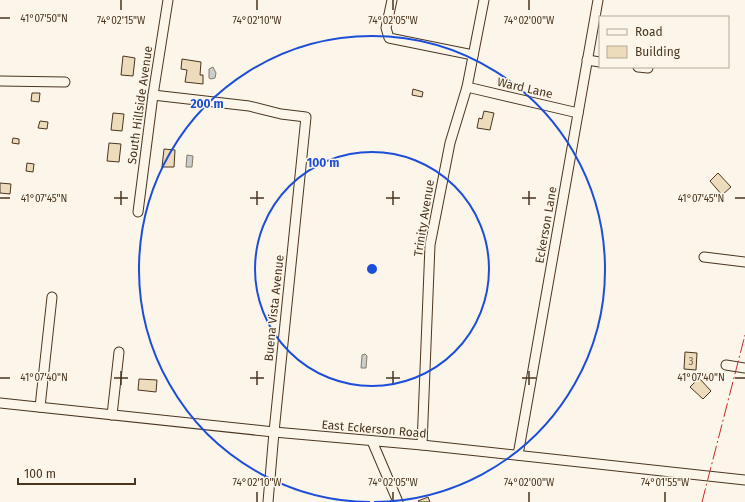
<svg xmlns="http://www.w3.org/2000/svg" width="745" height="502" font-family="'Fira Sans',sans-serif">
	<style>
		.water { fill: #c9cecd; stroke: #887966 }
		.building { fill: #ecdcbc; stroke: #4a3520 }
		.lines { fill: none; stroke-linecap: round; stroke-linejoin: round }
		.minor-casing { stroke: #4a3520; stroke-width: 11 }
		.minor { stroke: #fbf6e9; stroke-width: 9 }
		.power { stroke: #c62828; stroke-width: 1; stroke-dasharray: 14 3 2 3; stroke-linecap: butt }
		.ticks { fill: none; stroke: #4a3520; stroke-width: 1.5 }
		.ring { fill: none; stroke: #1d4ed8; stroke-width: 2 }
		.labels { text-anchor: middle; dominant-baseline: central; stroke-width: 3; stroke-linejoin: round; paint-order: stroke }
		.number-label { font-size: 10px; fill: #725f47 }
		.street-label { font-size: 12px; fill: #4a3520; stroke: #fbf6e9 }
		.ticks-label { font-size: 10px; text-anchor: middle; fill: #4a3520; stroke: #fbf6e9; stroke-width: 3; stroke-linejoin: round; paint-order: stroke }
		.centre { fill: #1d4ed8; stroke: #fbf6e9; stroke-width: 2 }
		.ring-label { font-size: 12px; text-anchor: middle; font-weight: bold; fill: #1d4ed8; stroke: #fbf6e9; stroke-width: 3; stroke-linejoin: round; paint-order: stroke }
	</style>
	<rect width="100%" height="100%" fill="#fbf6e9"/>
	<g class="water">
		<path d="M 213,67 L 216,73 L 215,78 L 211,79 L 209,78 L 209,69 Z"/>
		<path d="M 187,155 L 193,156 L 192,167 L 186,167 Z"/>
		<path d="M 365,354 L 367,356 L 366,368 L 361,368 L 362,355 Z"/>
	</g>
	<g class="building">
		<path d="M 123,56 L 135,58 L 133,76 L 121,75 Z"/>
		<path d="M 182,59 L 201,62 L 200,75 L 203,75 L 203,84 L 185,82 L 187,70 L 181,69 Z"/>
		<path d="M 413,89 L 423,92 L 422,97 L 412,95 Z"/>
		<path d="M 32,93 L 40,93 L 39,102 L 31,101 Z"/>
		<path d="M 484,111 L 494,113 L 490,130 L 477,128 L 479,118 L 482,119 Z"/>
		<path d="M 113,113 L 124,114 L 122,131 L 111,130 Z"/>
		<path d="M 40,121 L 48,122 L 47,129 L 38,128 Z"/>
		<path d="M 13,138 L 19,139 L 19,144 L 12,143 Z"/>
		<path d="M 109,143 L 121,144 L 119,162 L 107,161 Z"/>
		<path d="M 164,149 L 175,150 L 174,167 L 162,167 Z"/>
		<path d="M 27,163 L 34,164 L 33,172 L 26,171 Z"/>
		<path d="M 718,173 L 731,187 L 722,195 L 710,181 Z"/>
		<path d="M 0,183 L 11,184 L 10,194 L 0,193 Z"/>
		<path d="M 685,352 L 697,353 L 696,370 L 684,369 Z"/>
		<path d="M 699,378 L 711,391 L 703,399 L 690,387 Z"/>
		<path d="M 139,379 L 157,380 L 156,392 L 138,390 Z"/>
		<path d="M 428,497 L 430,502 L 419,502 L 418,501 Z"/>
	</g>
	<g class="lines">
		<defs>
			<g id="minor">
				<path d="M 392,0 L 386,28 L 389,38 L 473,55"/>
				<path d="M 587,60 L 600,62"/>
				<path d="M 638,67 L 648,68"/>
				<path d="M 0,81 L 65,82"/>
				<path d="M 467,87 L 578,113"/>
				<path d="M 153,95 L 249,106 L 281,114 L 306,117 L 274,432 L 268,502"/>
				<path d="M 138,212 L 153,95 L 168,0"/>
				<path d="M 704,257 L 745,262"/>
				<path d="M 726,365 L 745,368"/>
				<path d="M 0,403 L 274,432 L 422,445 L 745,480"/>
				<path d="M 40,407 L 52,297"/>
				<path d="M 112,415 L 119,352"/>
				<path d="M 372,441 L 398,502"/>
				<path d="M 422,445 L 430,245 L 450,143 L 467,87 L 484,0"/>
				<path d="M 518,455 L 598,0"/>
			</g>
		</defs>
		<use href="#minor" class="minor-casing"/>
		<use href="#minor" class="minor"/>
		<path class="power" d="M 702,502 L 745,335"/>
	</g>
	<path class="ticks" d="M 121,0 L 121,10M 257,0 L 257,10M 393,0 L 393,10M 529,0 L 529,10M 0,18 L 10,18M 121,191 L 121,205M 257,191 L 257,205M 393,191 L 393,205M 529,191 L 529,205M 0,198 L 10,198M 114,198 L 128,198M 250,198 L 264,198M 386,198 L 400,198M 522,198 L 536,198M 735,198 L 745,198M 121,371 L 121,385M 257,371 L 257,385M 393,371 L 393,385M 529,371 L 529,385M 0,378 L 10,378M 114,378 L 128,378M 250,378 L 264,378M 386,378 L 400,378M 522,378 L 536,378M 735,378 L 745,378M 257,492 L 257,502M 393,492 L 393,502M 529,492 L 529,502M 665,492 L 665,502"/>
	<g class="ring">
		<circle cx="372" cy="269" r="117"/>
		<path d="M370 502A233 233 0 1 1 374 502"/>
	</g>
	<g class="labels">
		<g class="number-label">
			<text x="691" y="362">3</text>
		</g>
		<g class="street-label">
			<text transform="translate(525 88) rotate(13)">Ward Lane</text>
			<text transform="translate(140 105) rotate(-82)">South Hillside Avenue</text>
			<text transform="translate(424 218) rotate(-81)">Trinity Avenue</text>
			<text transform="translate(546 225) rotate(-80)">Eckerson Lane</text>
			<text transform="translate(274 308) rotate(-84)">Buena Vista Avenue</text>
			<text transform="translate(374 429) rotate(5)">East Eckerson Road</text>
		</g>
	</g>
	<g class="ticks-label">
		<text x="44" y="22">41°07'50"N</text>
		<text x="121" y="24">74°02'15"W</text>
		<text x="257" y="24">74°02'10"W</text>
		<text x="393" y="24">74°02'05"W</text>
		<text x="529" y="24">74°02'00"W</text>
		<text x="44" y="202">41°07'45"N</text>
		<text x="701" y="202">41°07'45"N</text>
		<text x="44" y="381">41°07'40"N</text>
		<text x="701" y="381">41°07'40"N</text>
		<text x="257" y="486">74°02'10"W</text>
		<text x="393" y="486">74°02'05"W</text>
		<text x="529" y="486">74°02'00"W</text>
		<text x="665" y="486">74°01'55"W</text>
	</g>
	<circle cx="372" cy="269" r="6" class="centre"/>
	<g class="ring-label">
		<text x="207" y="108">200 m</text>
		<text x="323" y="167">100 m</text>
	</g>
	<rect x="599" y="16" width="130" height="52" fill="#fbf6e9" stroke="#b4a999"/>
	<rect x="607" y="29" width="20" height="6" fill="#fbf6e9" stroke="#b4a999"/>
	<text x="635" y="36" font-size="12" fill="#4a3520">Road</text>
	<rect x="607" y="46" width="20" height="12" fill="#ecdcbc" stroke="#b4a999"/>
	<text x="635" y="56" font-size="12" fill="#4a3520">Building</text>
	<path d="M18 478v6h117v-6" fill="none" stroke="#4a3520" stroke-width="2"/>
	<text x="24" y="478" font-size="12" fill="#4a3520" stroke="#fbf6e9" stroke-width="3" paint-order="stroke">100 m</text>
</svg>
